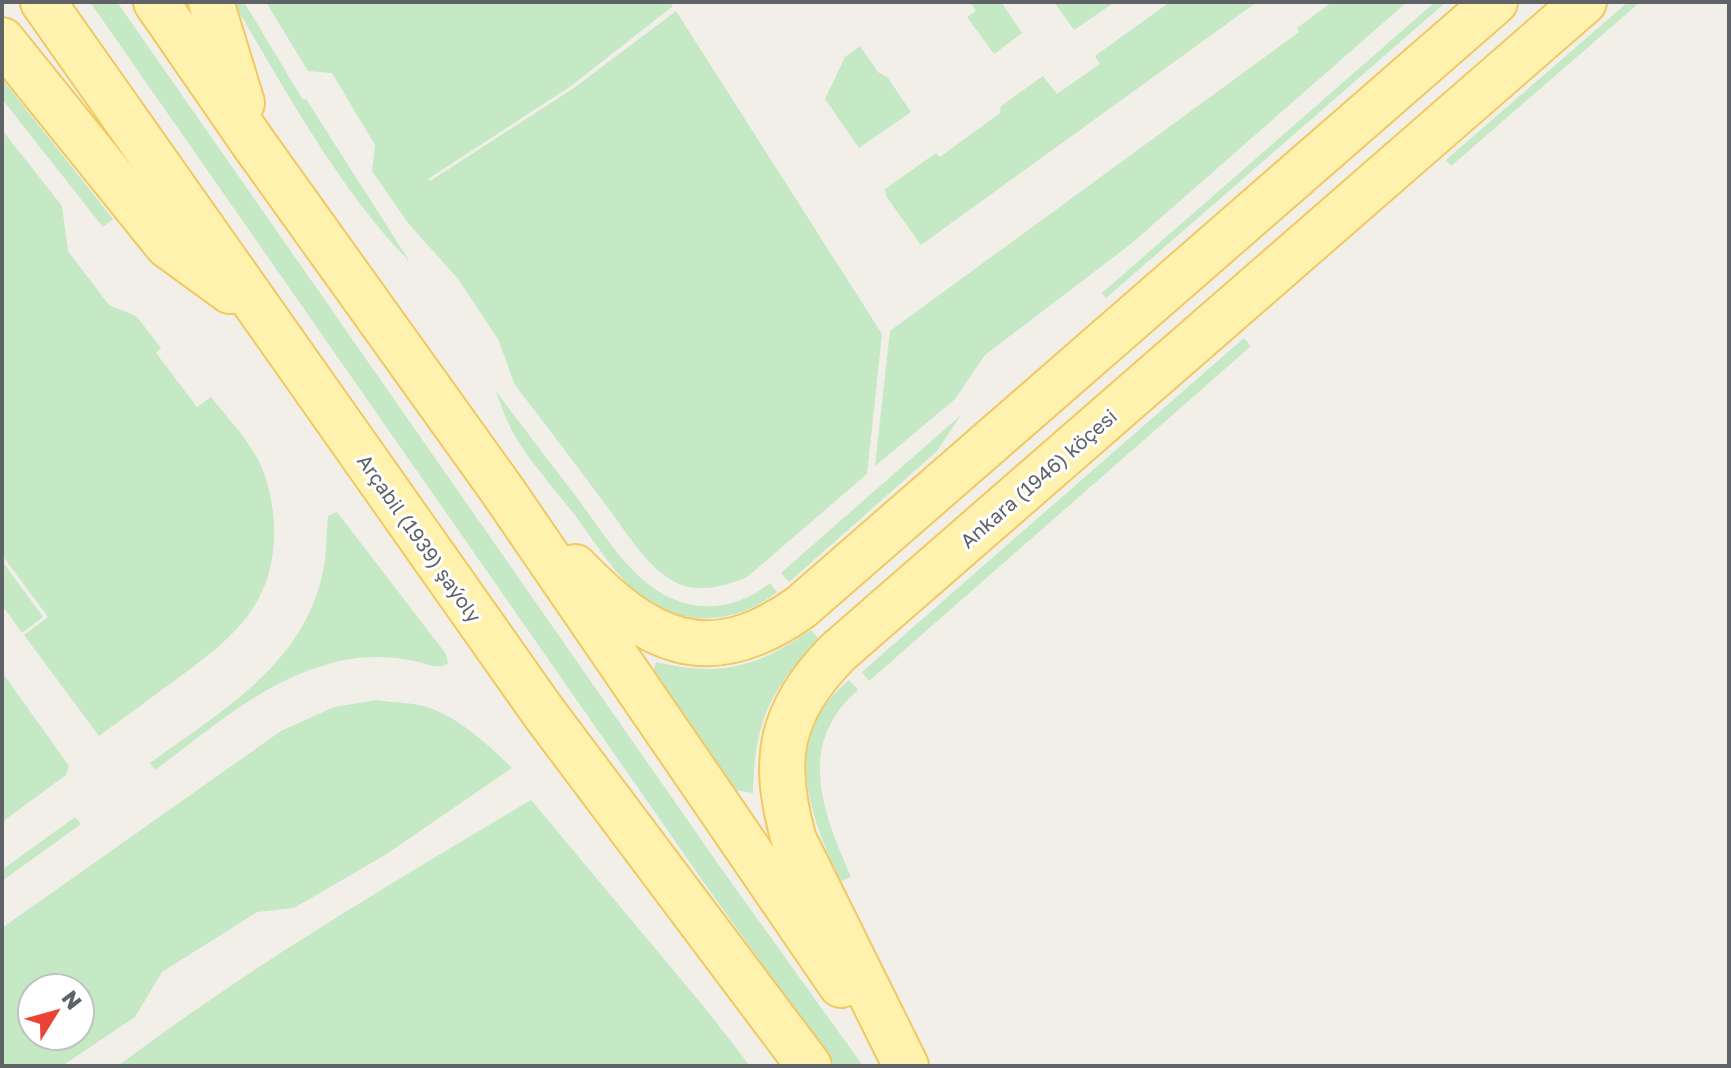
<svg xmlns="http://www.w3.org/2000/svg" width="1731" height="1068" font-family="'Golos Text',sans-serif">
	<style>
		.green { fill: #c5e8c5; fill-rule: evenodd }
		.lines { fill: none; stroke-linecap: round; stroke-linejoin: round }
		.major-casing { stroke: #f2c960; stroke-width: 48 }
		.major { stroke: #fff2af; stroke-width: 44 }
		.labels { text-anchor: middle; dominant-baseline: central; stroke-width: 6; stroke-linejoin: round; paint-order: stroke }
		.street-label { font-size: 20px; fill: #5f6368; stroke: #fff }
	</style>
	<rect width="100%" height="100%" fill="#f1efe8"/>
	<g class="green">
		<path d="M 90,2 L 117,2 L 723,871 L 863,1066 L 836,1066 L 823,1049 L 705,884 Z"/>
		<path d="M 233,2 L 244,2 L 303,100 L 306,99 L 410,262 C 339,190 285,89 233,2 Z"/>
		<path d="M 266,2 L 670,2 L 673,6 L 571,86 L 428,179 L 430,181 L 574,88 L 676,11 L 882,334 L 867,474 L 747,577 C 726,586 697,594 675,582 C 647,567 627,533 608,508 C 580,470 551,432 522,394 L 514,383 L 499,341 L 459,280 L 408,223 L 372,171 L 375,145 L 332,73 L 308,71 Z"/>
		<path d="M 970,2 L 1001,2 L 1022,33 L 994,54 L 967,17 L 976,11 Z"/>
		<path d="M 1054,2 L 1115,2 L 1074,30 Z"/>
		<path d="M 1170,2 L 1257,2 L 921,245 L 886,196 L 885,189 L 936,153 L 940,157 L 1000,113 L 1001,106 L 1043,76 L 1057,94 L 1100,64 L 1095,56 Z"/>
		<path d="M 1332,2 L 1407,2 L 1132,243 L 985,355 L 955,399 L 875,466 L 890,331 L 1299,32 L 1297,28 Z"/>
		<path d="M 1435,2 L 1446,2 L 1106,298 L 1102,293 Z"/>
		<path d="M 1628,2 L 1640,2 L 1451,166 L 1446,160 Z"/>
		<path d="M 860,46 L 878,72 L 888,78 L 911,112 L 859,148 L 825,99 L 845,57 Z"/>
		<path d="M 2,79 L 113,219 L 103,227 L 2,99 Z"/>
		<path d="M 2,130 L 62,206 L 68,251 L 109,305 L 136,316 L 161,348 L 156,353 L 197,407 L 211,397 C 226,416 244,435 256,456 C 268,477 273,502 274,526 C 276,603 235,636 178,678 C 151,698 125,717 99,736 L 24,635 L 48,617 L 2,555 Z"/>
		<path d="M 1244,338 L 1251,346 L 869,681 L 862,672 Z"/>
		<path d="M 495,390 C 522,426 550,462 577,498 C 612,544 647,610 714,606 C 736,604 752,597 770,583 L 777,592 C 740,622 686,629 645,599 C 616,578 596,543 574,514 C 555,490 534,466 518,441 C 508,426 502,407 495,390 Z"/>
		<path d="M 961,415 L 937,451 L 789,582 L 781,573 Z"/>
		<path d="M 337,512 L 446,654 L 448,663 C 439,670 430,665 419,662 C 394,656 366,655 340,661 C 268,677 213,727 155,770 L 150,763 C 220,712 305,664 323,571 C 327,553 326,535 328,516 Z"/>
		<path d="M 2,561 L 43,617 L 22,633 L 2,605 Z"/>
		<path d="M 811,630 L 819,639 C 770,689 754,723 753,793 L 735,790 L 653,671 L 656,662 C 722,677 756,668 811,630 Z"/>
		<path d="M 4,675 L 69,766 L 66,775 L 2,822 L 2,677 Z"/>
		<path d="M 849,680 L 858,690 C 795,744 823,813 851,877 L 840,882 C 809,810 779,740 849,680 Z"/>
		<path d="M 377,700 C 393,703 412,702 427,707 C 458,717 490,746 512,768 L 385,855 L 294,908 L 257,912 L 162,972 L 135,1017 L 62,1066 L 2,1066 L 2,928 L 281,731 L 334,707 ZM 32,988 L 80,988 L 80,1036 L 32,1036 Z"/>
		<path d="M 531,800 L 705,1008 L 750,1066 L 118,1066 C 249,967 390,884 531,800 Z"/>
		<path d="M 75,817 L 81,824 L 2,881 L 2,870 Z"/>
	</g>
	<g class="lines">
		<defs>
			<g id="major">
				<path d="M 43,2 L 544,713 L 809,1066"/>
				<path d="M 156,2 L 254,144 L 502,490 L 841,985"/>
				<path d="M 211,2 L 242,103"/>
				<path d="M 2,40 L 167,245 L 230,291"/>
				<path d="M 575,567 C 646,641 708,674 801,607 L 1495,2"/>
				<path d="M 906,1066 L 794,840 C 771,760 779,712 838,652 L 1584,2"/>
			</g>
		</defs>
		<use href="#major" class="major-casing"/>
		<use href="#major" class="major"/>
	</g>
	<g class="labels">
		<g class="street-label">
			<text transform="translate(1038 478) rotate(-41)">Ankara (1946) köçesi</text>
			<text transform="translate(420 538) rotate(55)">Arçabil (1939) şaýoly</text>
		</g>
	</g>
	<rect width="1731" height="1068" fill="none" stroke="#5f6368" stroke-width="8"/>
	<g transform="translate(56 1012) rotate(53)"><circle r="38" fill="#ffffff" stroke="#bfc1c3" stroke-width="2"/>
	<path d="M0-6L14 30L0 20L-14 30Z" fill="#ea4335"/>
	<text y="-12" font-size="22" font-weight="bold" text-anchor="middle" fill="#5f6368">N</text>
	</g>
</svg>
